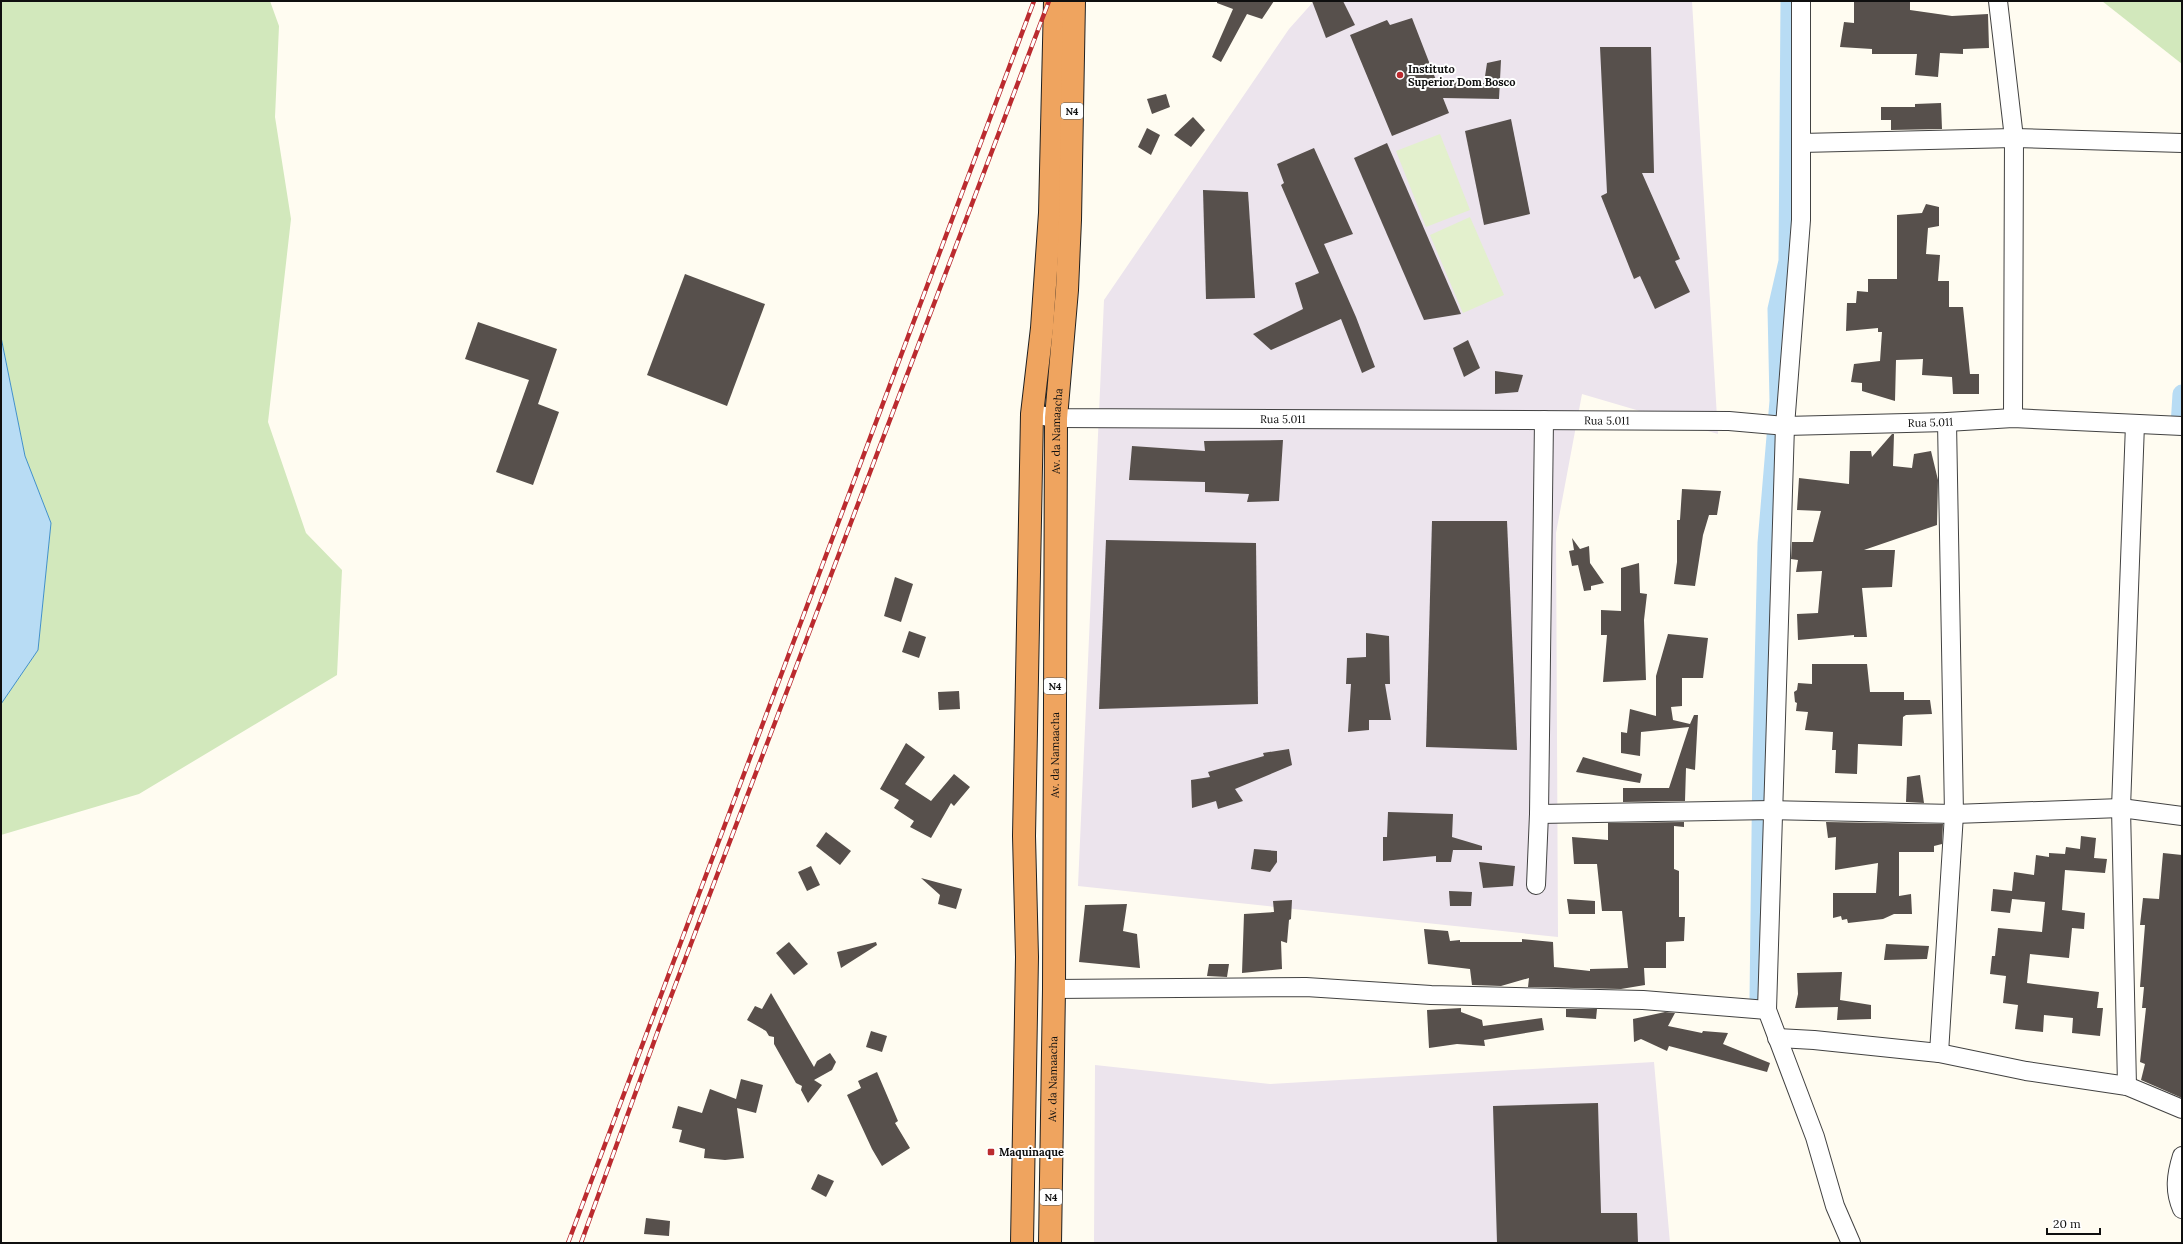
<svg xmlns="http://www.w3.org/2000/svg" width="2183" height="1244" font-family="Lora,serif">
	<style>
		.industrial { fill: #ece4ed }
		.green { fill: #d2e8bc }
		.pitch { fill: #e3f0cd }
		.water { fill: #b8dcf4; stroke: #4190c9 }
		.lines { fill: none; stroke-linecap: round; stroke-linejoin: round }
		.canal { stroke: #b8dcf4; stroke-width: 19 }
		.building { fill: #57504c }
		.minor-casing { stroke: #424242; stroke-width: 20 }
		.highway-casing { stroke: #202020; stroke-width: 24 }
		.minor { stroke: #fff; stroke-width: 18 }
		.highway { stroke: #efa45f; stroke-width: 22 }
		.rail-casing { stroke: #bb2b2f; stroke-width: 4.5 }
		.rail { stroke: #fff; stroke-width: 3; stroke-dasharray: 9; stroke-linecap: butt }
		.poi-dot { fill: #bb2b2f; stroke: #fff; stroke-width: 1.5 }
		.labels { text-anchor: middle; dominant-baseline: central; stroke-width: 4; stroke-linejoin: round; paint-order: stroke }
		.shield { fill: #fff; stroke: #575757; stroke-width: 1 }
		.shield-label { font-size: 10px; font-weight: bold; fill: #0f0f0f }
		.poi-label { font-size: 11px; font-weight: bold; fill: #0f0f0f; stroke: #fff; text-anchor: start }
		.street-label { font-size: 11px; fill: #0f0f0f; stroke: #fff }
	</style>
	<rect width="100%" height="100%" fill="#fffcf1"/>
	<g class="industrial">
		<path d="M 1314,1 L 1692,1 L 1718,434 L 1582,394 L 1556,533 L 1558,937 L 1078,886 L 1104,300 L 1289,29 Z"/>
		<path d="M 1654,1062 L 1670,1243 L 1094,1243 L 1095,1065 L 1270,1084 Z"/>
	</g>
	<g class="green">
		<path d="M 1,1 L 270,1 L 279,26 L 275,117 L 291,219 L 268,422 L 306,533 L 342,570 L 337,675 L 139,794 L 1,835 L 1,704 L 38,650 L 51,523 L 25,456 L 1,336 Z"/>
		<path d="M 2102,1 L 2182,1 L 2182,64 Z"/>
	</g>
	<g class="pitch">
		<path d="M 1440,134 L 1470,210 L 1426,227 L 1396,151 Z"/>
		<path d="M 1470,217 L 1504,295 L 1463,313 L 1430,235 Z"/>
	</g>
	<path class="water" d="M 1,337 L 25,456 L 51,523 L 38,650 L 1,704 Z"/>
	<g class="lines">
		<g class="canal">
			<path d="M 2180,426 L 2182,394"/>
			<path d="M 1759,1000 L 1762,755 L 1767,543 L 1779,401 L 1777,309 L 1788,261 L 1790,1"/>
		</g>
	</g>
	<g class="building">
		<path d="M 1217,1 L 1274,1 L 1262,19 L 1247,14 L 1221,62 L 1212,57 L 1233,9 L 1217,3 Z"/>
		<path d="M 1312,1 L 1343,1 L 1355,25 L 1326,38 Z"/>
		<path d="M 1854,1 L 1910,1 L 1910,10 L 1952,16 L 1988,14 L 1989,48 L 1963,49 L 1963,54 L 1940,53 L 1938,77 L 1915,75 L 1917,54 L 1872,54 L 1872,49 L 1840,47 L 1844,22 L 1854,23 Z"/>
		<path d="M 1412,18 L 1436,80 L 1484,83 L 1487,63 L 1501,60 L 1499,99 L 1443,98 L 1449,113 L 1392,136 L 1350,35 L 1387,20 L 1390,25 Z"/>
		<path d="M 1600,47 L 1651,47 L 1654,173 L 1642,173 L 1680,259 L 1675,261 L 1690,292 L 1655,309 L 1640,276 L 1634,279 L 1601,196 L 1607,193 Z"/>
		<path d="M 1166,94 L 1170,107 L 1152,114 L 1147,99 Z"/>
		<path d="M 1941,103 L 1942,129 L 1891,130 L 1891,120 L 1881,120 L 1881,107 L 1915,107 L 1915,104 Z"/>
		<path d="M 1193,117 L 1205,130 L 1191,147 L 1174,135 Z"/>
		<path d="M 1511,119 L 1530,214 L 1484,225 L 1465,131 Z"/>
		<path d="M 1147,128 L 1160,135 L 1151,155 L 1138,147 Z"/>
		<path d="M 1387,143 L 1461,314 L 1424,320 L 1354,158 Z"/>
		<path d="M 1314,148 L 1353,234 L 1324,244 L 1356,317 L 1375,367 L 1362,373 L 1341,319 L 1271,350 L 1253,334 L 1303,309 L 1295,283 L 1319,273 L 1281,185 L 1284,183 L 1277,164 Z"/>
		<path d="M 1203,190 L 1248,192 L 1255,298 L 1206,299 Z"/>
		<path d="M 1926,204 L 1939,207 L 1939,226 L 1928,228 L 1926,254 L 1940,255 L 1938,281 L 1949,281 L 1949,307 L 1963,307 L 1970,374 L 1979,374 L 1979,394 L 1953,394 L 1952,377 L 1922,375 L 1923,359 L 1896,360 L 1895,401 L 1862,391 L 1862,383 L 1851,382 L 1854,364 L 1880,361 L 1882,332 L 1878,332 L 1878,328 L 1846,331 L 1847,303 L 1856,303 L 1857,291 L 1868,292 L 1868,279 L 1897,279 L 1897,215 L 1922,213 Z"/>
		<path d="M 685,274 L 765,304 L 727,406 L 647,375 Z"/>
		<path d="M 478,322 L 557,349 L 538,404 L 559,412 L 533,485 L 496,472 L 529,380 L 465,359 Z"/>
		<path d="M 1468,340 L 1480,368 L 1464,377 L 1453,348 Z"/>
		<path d="M 1495,371 L 1523,375 L 1518,392 L 1495,394 Z"/>
		<path d="M 1892,434 L 1894,434 L 1893,466 L 1912,468 L 1914,454 L 1931,451 L 1938,480 L 1937,525 L 1864,550 L 1895,550 L 1892,587 L 1862,588 L 1867,637 L 1854,637 L 1854,635 L 1798,640 L 1797,614 L 1818,613 L 1822,571 L 1796,572 L 1798,560 L 1791,559 L 1792,542 L 1813,542 L 1821,511 L 1797,510 L 1799,478 L 1849,484 L 1850,451 L 1871,451 L 1872,457 Z"/>
		<path d="M 1283,440 L 1279,501 L 1247,502 L 1249,494 L 1205,492 L 1205,482 L 1129,480 L 1132,446 L 1205,451 L 1204,441 Z"/>
		<path d="M 1682,489 L 1721,491 L 1717,515 L 1709,515 L 1703,535 L 1695,586 L 1674,584 L 1677,562 L 1677,520 L 1680,520 Z"/>
		<path d="M 1432,521 L 1507,521 L 1517,750 L 1426,747 Z"/>
		<path d="M 1572,538 L 1580,549 L 1589,546 L 1590,563 L 1604,583 L 1591,586 L 1591,590 L 1584,591 L 1578,565 L 1572,566 L 1569,551 L 1574,550 Z"/>
		<path d="M 1106,540 L 1256,543 L 1258,704 L 1099,709 Z"/>
		<path d="M 1639,563 L 1640,593 L 1647,594 L 1644,620 L 1646,680 L 1603,682 L 1607,635 L 1601,635 L 1601,610 L 1621,611 L 1621,568 Z"/>
		<path d="M 895,577 L 913,584 L 901,622 L 884,616 Z"/>
		<path d="M 909,631 L 926,637 L 919,658 L 902,652 Z"/>
		<path d="M 1366,633 L 1389,636 L 1390,684 L 1385,684 L 1391,720 L 1369,720 L 1369,730 L 1348,732 L 1351,684 L 1346,684 L 1347,658 L 1366,657 Z"/>
		<path d="M 1668,634 L 1708,638 L 1703,678 L 1682,678 L 1682,706 L 1671,707 L 1673,720 L 1690,724 L 1694,715 L 1698,715 L 1695,770 L 1686,768 L 1685,801 L 1623,802 L 1623,788 L 1669,788 L 1689,727 L 1641,732 L 1640,756 L 1621,753 L 1621,732 L 1627,733 L 1630,709 L 1656,716 L 1656,676 Z"/>
		<path d="M 1812,664 L 1867,664 L 1870,692 L 1904,692 L 1904,700 L 1930,700 L 1932,714 L 1906,715 L 1903,717 L 1902,746 L 1858,744 L 1857,774 L 1835,773 L 1836,750 L 1832,750 L 1833,732 L 1805,730 L 1808,712 L 1796,711 L 1797,703 L 1795,702 L 1794,692 L 1797,690 L 1798,683 L 1812,684 Z"/>
		<path d="M 959,691 L 960,709 L 939,710 L 938,692 Z"/>
		<path d="M 906,743 L 925,757 L 905,784 L 931,801 L 954,774 L 970,787 L 954,806 L 951,803 L 931,838 L 910,827 L 914,821 L 894,808 L 899,800 L 880,789 Z"/>
		<path d="M 1289,749 L 1292,765 L 1235,789 L 1243,801 L 1218,809 L 1216,801 L 1192,808 L 1191,780 L 1210,777 L 1208,772 L 1264,756 L 1263,753 Z"/>
		<path d="M 1583,757 L 1642,774 L 1640,783 L 1576,772 Z"/>
		<path d="M 1920,775 L 1924,803 L 1906,802 L 1907,777 Z"/>
		<path d="M 1388,812 L 1453,814 L 1452,837 L 1482,846 L 1482,850 L 1453,850 L 1451,862 L 1436,862 L 1436,856 L 1383,861 L 1383,837 L 1387,837 Z"/>
		<path d="M 1684,822 L 1684,827 L 1674,826 L 1674,869 L 1679,871 L 1679,917 L 1685,917 L 1684,941 L 1666,942 L 1666,968 L 1644,968 L 1645,985 L 1621,989 L 1528,987 L 1529,978 L 1501,986 L 1472,985 L 1470,969 L 1428,964 L 1424,929 L 1448,931 L 1450,941 L 1460,940 L 1460,942 L 1522,942 L 1522,939 L 1553,942 L 1554,967 L 1590,971 L 1590,969 L 1628,968 L 1622,911 L 1602,911 L 1597,864 L 1574,864 L 1572,837 L 1608,840 L 1608,823 Z"/>
		<path d="M 1826,822 L 1943,824 L 1942,844 L 1934,846 L 1934,852 L 1899,852 L 1899,896 L 1911,894 L 1912,914 L 1894,914 L 1883,919 L 1848,923 L 1847,919 L 1842,920 L 1841,916 L 1833,918 L 1833,893 L 1876,893 L 1878,863 L 1835,870 L 1836,837 L 1828,838 Z"/>
		<path d="M 826,832 L 851,851 L 840,865 L 816,846 Z"/>
		<path d="M 2081,836 L 2096,838 L 2094,858 L 2107,859 L 2105,873 L 2065,870 L 2062,910 L 2085,913 L 2084,929 L 2072,928 L 2069,958 L 2030,954 L 2027,983 L 2099,992 L 2097,1008 L 2103,1008 L 2100,1036 L 2072,1033 L 2073,1018 L 2044,1015 L 2043,1032 L 2015,1029 L 2018,1005 L 2003,1003 L 2006,976 L 1990,974 L 1992,956 L 1995,956 L 1998,928 L 2042,932 L 2045,902 L 2012,899 L 2010,913 L 1991,911 L 1993,889 L 2012,891 L 2014,872 L 2034,875 L 2036,855 L 2049,857 L 2049,853 L 2065,854 L 2066,847 L 2080,849 Z"/>
		<path d="M 1254,849 L 1277,851 L 1277,862 L 1270,872 L 1251,869 Z"/>
		<path d="M 2163,853 L 2182,855 L 2182,1098 L 2141,1080 L 2145,1064 L 2140,1062 L 2146,1008 L 2142,1008 L 2144,987 L 2140,987 L 2145,925 L 2140,925 L 2143,898 L 2159,899 Z"/>
		<path d="M 1479,862 L 1515,866 L 1513,886 L 1483,888 Z"/>
		<path d="M 811,866 L 820,885 L 807,891 L 798,872 Z"/>
		<path d="M 921,878 L 962,889 L 956,909 L 938,904 L 940,895 Z"/>
		<path d="M 1449,891 L 1472,892 L 1471,906 L 1450,906 Z"/>
		<path d="M 1567,899 L 1595,901 L 1595,914 L 1569,914 Z"/>
		<path d="M 1292,900 L 1291,919 L 1289,920 L 1287,943 L 1281,941 L 1282,969 L 1242,973 L 1244,914 L 1274,912 L 1273,901 Z"/>
		<path d="M 1127,904 L 1123,931 L 1137,934 L 1140,968 L 1079,962 L 1085,905 Z"/>
		<path d="M 789,942 L 808,964 L 794,975 L 776,953 Z"/>
		<path d="M 876,942 L 877,945 L 841,968 L 837,952 Z"/>
		<path d="M 1886,944 L 1929,946 L 1927,959 L 1884,960 Z"/>
		<path d="M 1209,964 L 1229,964 L 1227,977 L 1207,976 Z"/>
		<path d="M 1842,972 L 1840,1000 L 1871,1005 L 1871,1019 L 1837,1020 L 1838,1007 L 1795,1008 L 1798,994 L 1797,973 Z"/>
		<path d="M 771,993 L 814,1067 L 817,1061 L 830,1053 L 836,1062 L 832,1070 L 814,1080 L 822,1085 L 808,1103 L 801,1090 L 802,1086 L 796,1083 L 774,1044 L 774,1037 L 769,1036 L 766,1031 L 747,1020 L 755,1006 L 762,1009 Z"/>
		<path d="M 1461,1008 L 1461,1012 L 1482,1020 L 1483,1026 L 1542,1018 L 1544,1030 L 1484,1040 L 1485,1046 L 1457,1044 L 1429,1048 L 1427,1010 Z"/>
		<path d="M 1566,1009 L 1597,1009 L 1596,1019 L 1566,1017 Z"/>
		<path d="M 1665,1012 L 1675,1013 L 1668,1026 L 1702,1033 L 1703,1031 L 1728,1033 L 1723,1044 L 1770,1063 L 1767,1072 L 1669,1046 L 1667,1051 L 1641,1039 L 1634,1042 L 1633,1019 Z"/>
		<path d="M 871,1031 L 887,1036 L 882,1052 L 866,1047 Z"/>
		<path d="M 877,1072 L 898,1121 L 895,1123 L 910,1148 L 882,1166 L 872,1149 L 847,1095 L 861,1088 L 858,1081 Z"/>
		<path d="M 741,1079 L 763,1085 L 756,1113 L 737,1108 L 744,1158 L 725,1160 L 704,1158 L 705,1149 L 679,1142 L 682,1130 L 672,1128 L 678,1106 L 702,1113 L 710,1089 L 736,1099 Z"/>
		<path d="M 1598,1103 L 1601,1213 L 1637,1213 L 1638,1243 L 1497,1243 L 1493,1106 Z"/>
		<path d="M 818,1174 L 834,1181 L 826,1197 L 811,1189 Z"/>
		<path d="M 646,1218 L 670,1221 L 669,1236 L 644,1234 Z"/>
	</g>
	<g class="lines">
		<defs>
			<g id="minor">
				<path d="M 1801,1 L 1801,220 L 1785,426 L 1767,1010 L 1815,1137 L 1835,1206 L 1851,1243"/>
				<path d="M 1998,1 L 2014,138 L 2013,418"/>
				<path d="M 1801,143 L 2014,138 L 2182,143"/>
				<path id="s1" d="M 1032,414 L 1056,418 L 1729,421 L 1785,426 L 1947,422 L 2013,418 L 2182,426"/>
				<path d="M 1539,814 L 1772,810 L 1954,814 L 2121,808 L 2182,816"/>
				<path d="M 1536,885 L 1539,814 L 1544,420"/>
				<path d="M 1054,989 L 1306,987 L 1431,995 L 1643,1000 L 1767,1010"/>
				<path d="M 1777,1038 L 1814,1040 L 1939,1053 L 2026,1071 L 2127,1086 L 2182,1109"/>
				<path d="M 1939,1053 L 1954,814 L 1947,422"/>
				<path d="M 2127,1086 L 2121,808 L 2135,424"/>
				<path d="M 2182,1156 C 2176,1175 2174,1191 2182,1209"/>
			</g>
			<g id="highway">
				<path d="M 1022,1243 L 1027,957 L 1024,836 L 1032,414 L 1042,328 L 1050,213 L 1055,1"/>
				<path id="s2" d="M 1050,1243 L 1054,989 L 1056,418 L 1067,290 L 1070,220 L 1074,1"/>
			</g>
		</defs>
		<use href="#minor" class="minor-casing"/>
		<use href="#highway" class="highway-casing"/>
		<use href="#minor" class="minor"/>
		<use href="#highway" class="highway"/>
		<defs>
			<g id="rail">
				<path d="M 568,1243 L 1034,1"/>
				<path d="M 581,1243 L 659,1028 L 1049,1"/>
			</g>
		</defs>
		<use href="#rail" class="rail-casing"/>
		<use href="#rail" class="rail"/>
	</g>
	<g class="poi-dot">
		<circle cx="1400" cy="75" r="4"/>
		<rect x="987" y="1148" width="8" height="8" rx="2"/>
	</g>
	<g class="labels">
		<g class="shield">
			<rect x="1061" y="103" width="22" height="16" rx="3"/>
			<rect x="1044" y="678" width="22" height="16" rx="3"/>
			<rect x="1040" y="1189" width="22" height="16" rx="3"/>
		</g>
		<g class="shield-label">
			<text x="1072" y="111">N4</text>
			<text x="1055" y="686">N4</text>
			<text x="1051" y="1197">N4</text>
		</g>
		<g class="poi-label">
			<text x="1408" y="69">Instituto<tspan x="1408" dy="13">Superior Dom Bosco</tspan></text>
			<text x="999" y="1152">Maquinaque</text>
		</g>
		<g class="street-label">
			<text stroke="none"><textPath href="#s1" startOffset="251">Rua 5.011</textPath></text>
			<text stroke="none"><textPath href="#s1" startOffset="575">Rua 5.011</textPath></text>
			<text stroke="none"><textPath href="#s1" startOffset="899">Rua 5.011</textPath></text>
			<text stroke="none"><textPath href="#s2" startOffset="812">Av. da Namaacha</textPath></text>
			<text stroke="none"><textPath href="#s2" startOffset="488">Av. da Namaacha</textPath></text>
			<text stroke="none"><textPath href="#s2" startOffset="164">Av. da Namaacha</textPath></text>
		</g>
	</g>
	<rect width="2183" height="1244" fill="none" stroke="#0f0f0f" stroke-width="4"/>
	<path d="M2047 1228v6h53v-6" fill="none" stroke="#0f0f0f" stroke-width="2"/>
	<text x="2053" y="1228" font-size="12" fill="#0f0f0f" stroke="#ffffff" stroke-width="3" paint-order="stroke">20 m</text>
</svg>
